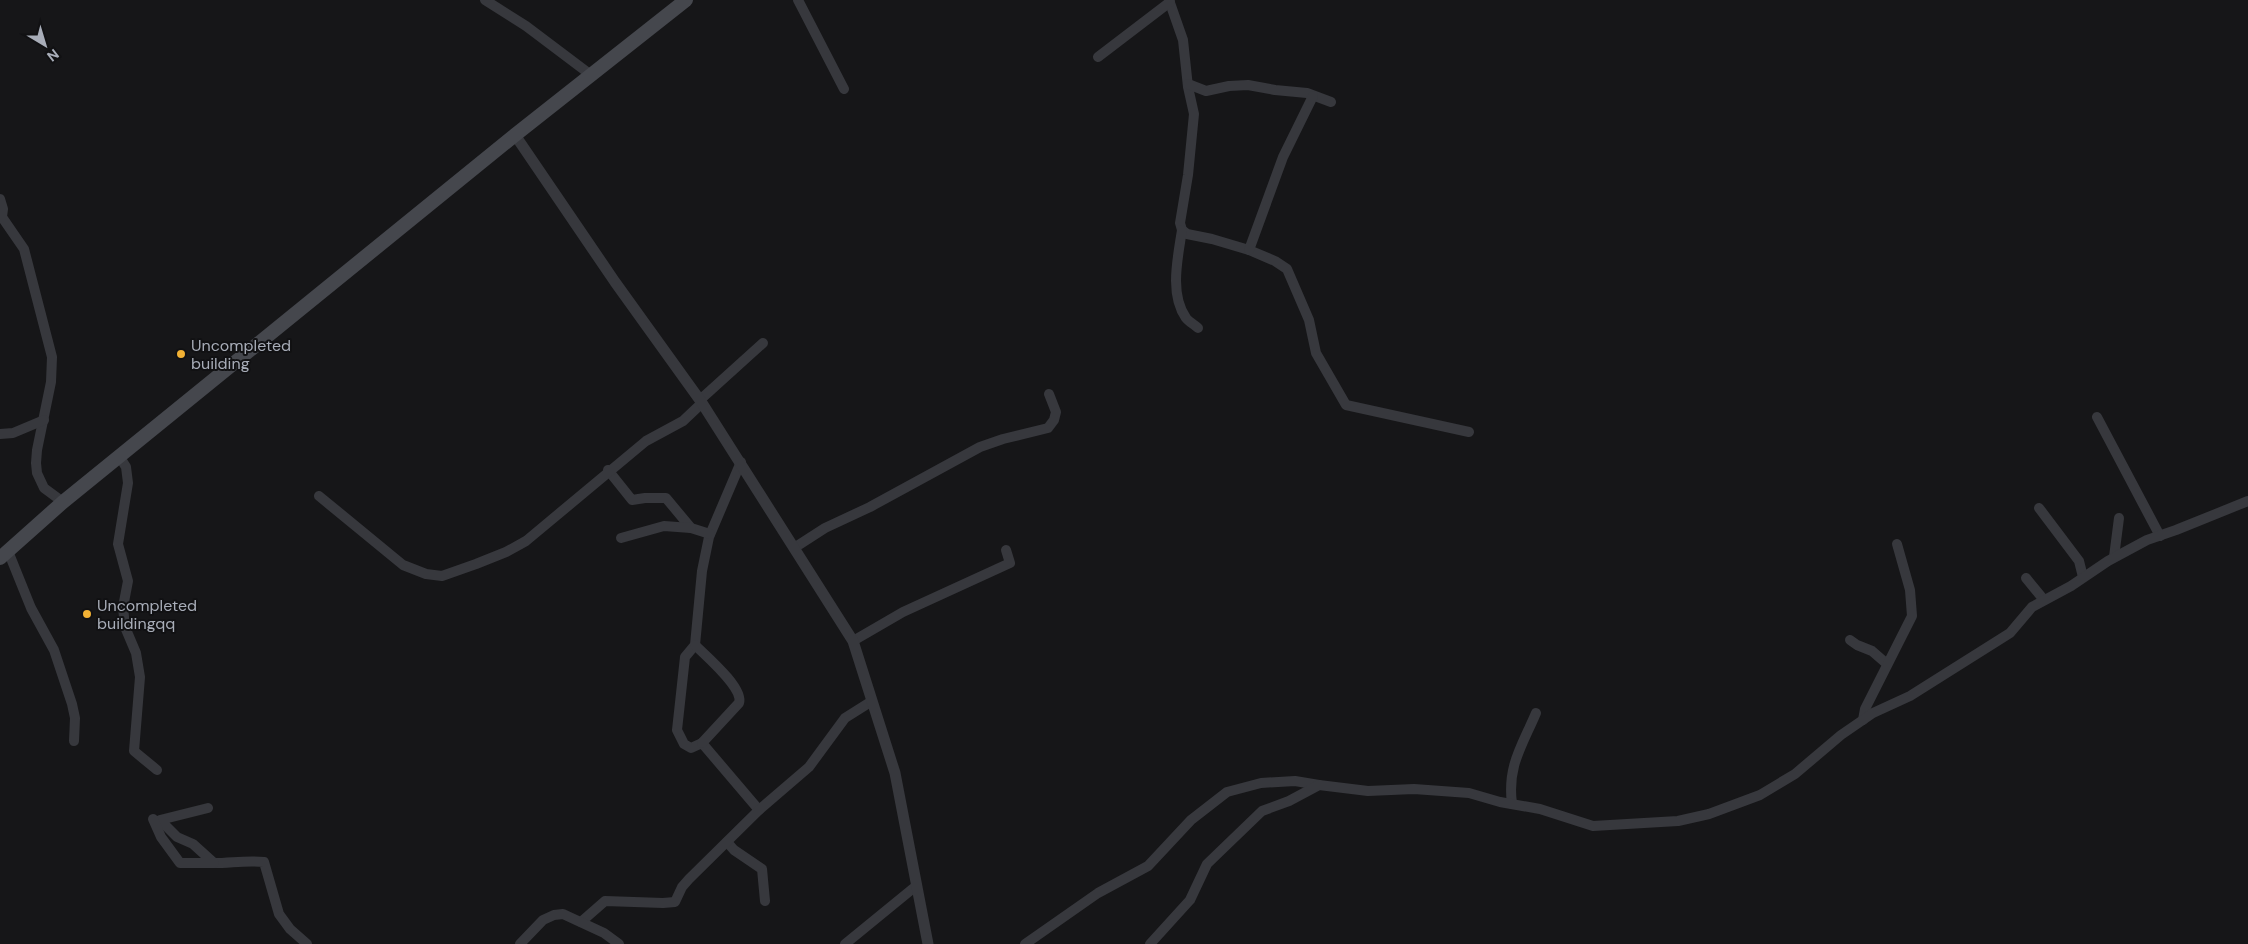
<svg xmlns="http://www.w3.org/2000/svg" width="2248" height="944" font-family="'DM Sans',sans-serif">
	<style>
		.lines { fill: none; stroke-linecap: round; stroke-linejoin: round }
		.minor { stroke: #37383d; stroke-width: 10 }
		.tertiary { stroke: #37383d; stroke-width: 11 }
		.secondary { stroke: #45474d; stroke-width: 14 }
		.poi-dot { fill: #f2b134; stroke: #111113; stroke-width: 2 }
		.labels { text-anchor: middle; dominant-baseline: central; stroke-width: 4; stroke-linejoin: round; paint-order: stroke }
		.poi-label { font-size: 16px; fill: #a8adb8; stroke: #111113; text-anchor: start }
	</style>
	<rect width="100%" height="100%" fill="#161618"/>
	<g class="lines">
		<g class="minor">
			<path d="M 485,0 L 526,26 L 591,75"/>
			<path d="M 798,0 L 844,89"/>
			<path d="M 1169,0 L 1183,40 L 1188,87 L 1194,114 L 1188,175 L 1180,223 L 1182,230 L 1187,234 L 1212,239 L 1249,250 L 1275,261 L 1287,269 L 1309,320 L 1316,353 L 1346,405 L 1469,432"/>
			<path d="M 1098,57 L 1170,2"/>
			<path d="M 1188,84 L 1206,91 L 1229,86 L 1248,85 L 1275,90 L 1307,93 L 1331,102"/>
			<path d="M 0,199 L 3,209 L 2,217 L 24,249 L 52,357 L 51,382 L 37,450 L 36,463 L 37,473 L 44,488 L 63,502"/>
			<path d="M 1182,230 C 1178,257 1169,294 1186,318 C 1189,322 1195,325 1198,328"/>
			<path d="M 1249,250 L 1283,157 L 1313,96"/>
			<path d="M 698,397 L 701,399 L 763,343"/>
			<path d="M 2097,417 L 2160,536"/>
			<path d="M 0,434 L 13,433 L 44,420"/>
			<path d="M 119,456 L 126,467 L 128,483 L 118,544 L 128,581 L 123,607 L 125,627 L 136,653 L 140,677 L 134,751 L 157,770"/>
			<path d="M 741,462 L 709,537 L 702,571 L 695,645 L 685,657 L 677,730 L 684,744 L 691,748 L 702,743 L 759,810"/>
			<path d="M 608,470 L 632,500 L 645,498 L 666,498 L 691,528 L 710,534"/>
			<path d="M 319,496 L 403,565 L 426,574 L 442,576 L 476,564 L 506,552 L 526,541 L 646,441 L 683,421 L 702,403"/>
			<path d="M 2039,508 L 2079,561 L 2083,577"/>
			<path d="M 621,538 L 664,526 L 691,528"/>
			<path d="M 794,548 L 825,528 L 870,507 L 980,447 L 1003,439 L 1048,428 L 1054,420 L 1056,412 L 1049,394"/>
			<path d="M 8,551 L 31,608 L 54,650 L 72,704 L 75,718 L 74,741"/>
			<path d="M 2114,557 L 2119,518"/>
			<path d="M 2026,578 L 2044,600"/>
			<path d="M 1850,640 L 1857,645 L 1872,651 L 1887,664"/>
			<path d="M 853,641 L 903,612 L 1010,563 L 1006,550"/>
			<path d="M 695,645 C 706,656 744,688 739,703 L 702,743"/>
			<path d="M 1863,720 L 1865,709 L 1912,616 L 1910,590 L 1897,544"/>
			<path d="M 1512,804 C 1507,766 1522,746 1536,713"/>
			<path d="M 208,808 L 160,820 L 177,837 L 193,844 L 214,863 C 231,863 247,860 264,862 L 279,914 L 290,929 L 307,944"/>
			<path d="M 153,819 L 161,837 L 180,863 L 214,863"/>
			<path d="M 727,842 L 734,850 L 762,869 L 765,901"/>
			<path d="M 581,922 L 605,901 L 663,903 L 675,902 L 682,887 L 689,879 L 759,810 L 809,767 L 845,718 L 872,701"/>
			<path d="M 520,944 L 543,920 L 554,915 L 563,914 L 604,933 L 619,944"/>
			<path d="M 845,944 L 916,886"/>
			<path d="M 1025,944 L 1098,893 L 1148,866 L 1191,820 L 1227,792 L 1261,783 L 1295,781 L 1319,785"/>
			<path d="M 1150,944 L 1190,900 L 1207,864 L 1262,811 L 1289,801 L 1319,785 L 1368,791 L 1414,789 L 1469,793 L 1500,802 L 1540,809 L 1593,826 L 1678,821 L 1709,814 L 1760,795 L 1795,774 L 1841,735 L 1873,713 L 1910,696 L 2010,633 L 2032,607 L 2071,586 L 2108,561 L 2147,540 L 2176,530 L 2248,501"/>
		</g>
		<path class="tertiary" d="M 515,135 L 615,282 L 702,403 L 853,641 L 895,773 L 928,944"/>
		<path class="secondary" d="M 0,558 L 63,502 L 515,135 L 686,0"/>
	</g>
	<g class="poi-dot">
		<circle cx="181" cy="354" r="5"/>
		<circle cx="87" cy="614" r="5"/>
	</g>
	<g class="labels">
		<g class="poi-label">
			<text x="191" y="345">Uncompleted<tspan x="191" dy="18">building</tspan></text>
			<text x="97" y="605">Uncompleted<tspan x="97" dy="18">buildingqq</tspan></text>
		</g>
	</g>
	<g transform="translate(45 45) rotate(142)" stroke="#111113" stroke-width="4" paint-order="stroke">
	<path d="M0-4L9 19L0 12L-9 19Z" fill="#a8adb8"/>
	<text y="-8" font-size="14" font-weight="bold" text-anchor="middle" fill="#a8adb8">N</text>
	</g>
</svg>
